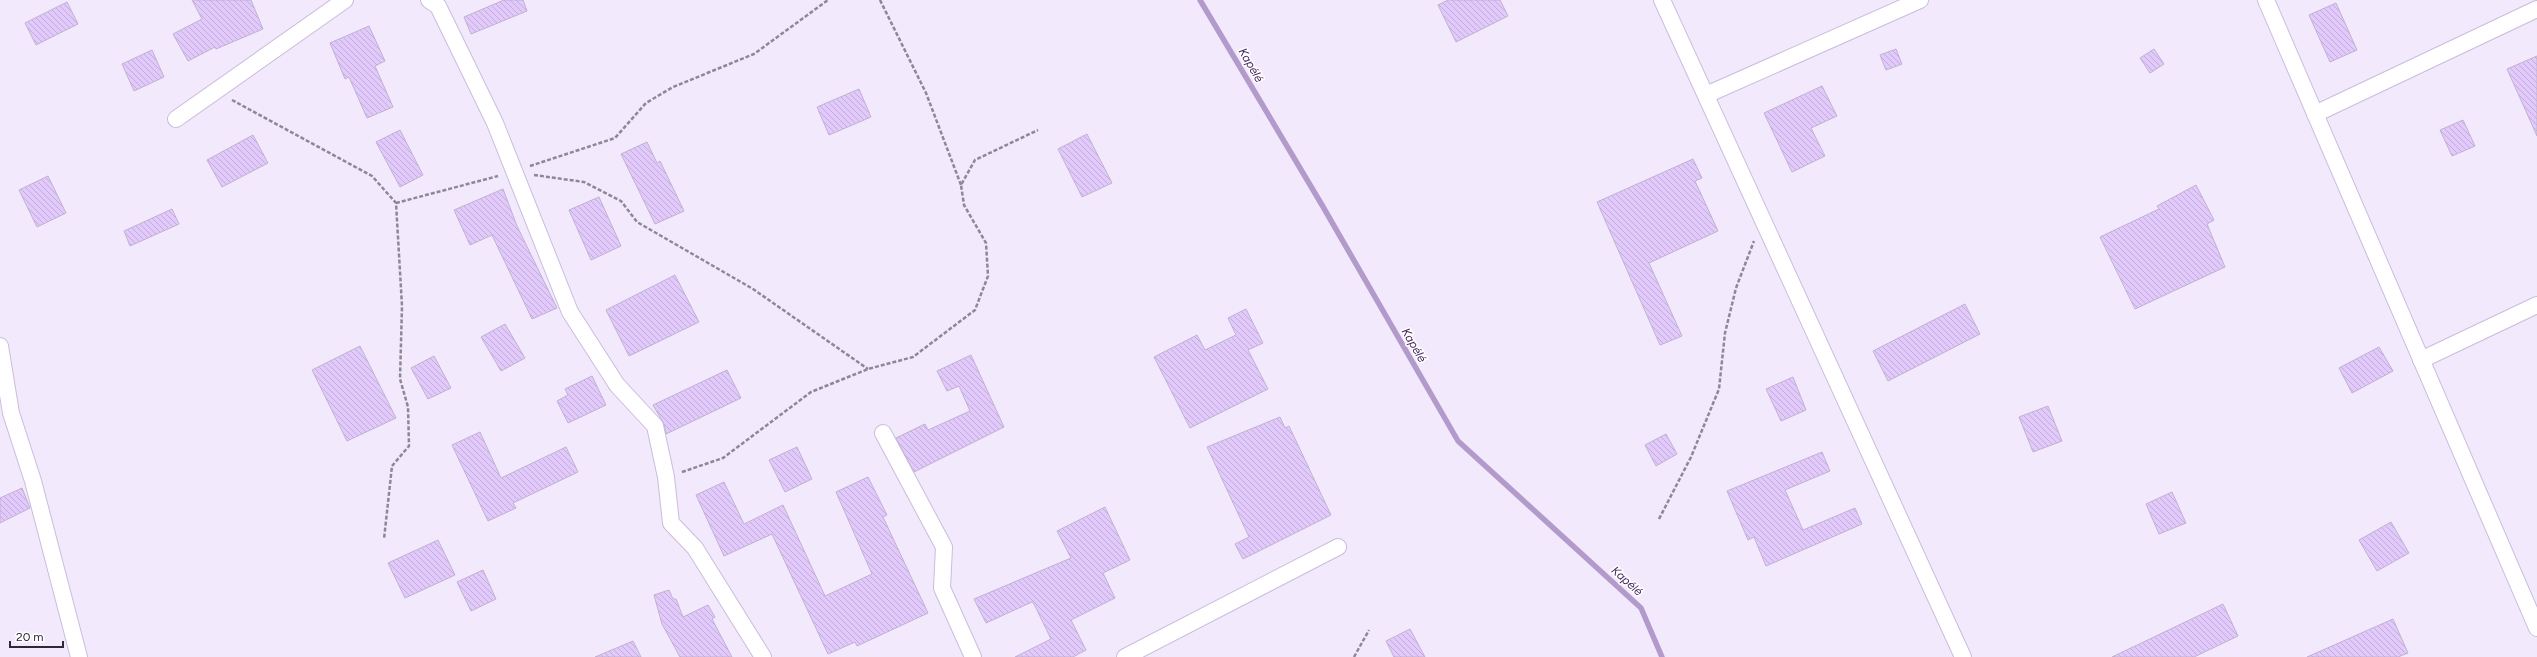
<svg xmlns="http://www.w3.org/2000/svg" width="2537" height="657" font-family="Figtree,sans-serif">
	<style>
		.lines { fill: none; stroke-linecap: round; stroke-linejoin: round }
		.stream { stroke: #b29aca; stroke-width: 5.5 }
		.building { fill: url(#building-back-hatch); stroke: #c0b1d0 }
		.street-casing { stroke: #cbbcdb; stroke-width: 18 }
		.path { stroke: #8e8796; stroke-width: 2.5; stroke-dasharray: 4 2; stroke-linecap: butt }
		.street { stroke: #fff; stroke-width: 16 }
		.labels { text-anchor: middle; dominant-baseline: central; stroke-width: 3; stroke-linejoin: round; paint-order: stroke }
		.water-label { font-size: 12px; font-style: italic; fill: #411f5a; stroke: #fff }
	</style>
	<defs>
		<pattern id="building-back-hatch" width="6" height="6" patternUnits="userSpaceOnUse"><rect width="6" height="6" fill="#e2c9fb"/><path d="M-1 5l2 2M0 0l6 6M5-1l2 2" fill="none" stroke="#c2add8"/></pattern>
	</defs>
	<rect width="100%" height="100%" fill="#f3e9fd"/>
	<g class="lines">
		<path class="stream" d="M 1200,0 L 1322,205 L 1458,441 L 1641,608 L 1662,657"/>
	</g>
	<g class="building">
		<path d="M 192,0 L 251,0 L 263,29 L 216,49 L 215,47 L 188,61 L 173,34 L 202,19 Z"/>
		<path d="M 504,0 L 523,0 L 527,11 L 471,34 L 464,17 Z"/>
		<path d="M 1448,0 L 1500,0 L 1508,16 L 1456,42 L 1438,5 Z"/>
		<path d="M 67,2 L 78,24 L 36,45 L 25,23 Z"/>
		<path d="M 2336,3 L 2357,50 L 2330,62 L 2309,15 Z"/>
		<path d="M 369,26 L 385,61 L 375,66 L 393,107 L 367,118 L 349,77 L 345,79 L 330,43 Z"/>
		<path d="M 1896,49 L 1902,64 L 1886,70 L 1880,55 Z"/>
		<path d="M 2154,49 L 2164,64 L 2150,73 L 2140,58 Z"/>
		<path d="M 152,50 L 164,77 L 134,91 L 122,64 Z"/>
		<path d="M 2537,56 L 2537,136 L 2507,69 Z"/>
		<path d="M 1822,86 L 1837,116 L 1811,128 L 1825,156 L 1792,172 L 1764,113 Z"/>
		<path d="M 859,89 L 871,117 L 829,135 L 817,107 Z"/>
		<path d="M 2463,120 L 2475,146 L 2452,156 L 2440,130 Z"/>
		<path d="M 400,130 L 423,175 L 400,187 L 376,142 Z"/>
		<path d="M 1087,134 L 1112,183 L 1082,197 L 1058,149 Z"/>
		<path d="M 253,135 L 268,163 L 222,187 L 207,160 Z"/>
		<path d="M 647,142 L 657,163 L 660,161 L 684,211 L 655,224 L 621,154 Z"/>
		<path d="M 1693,159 L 1702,178 L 1695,181 L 1718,231 L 1649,263 L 1682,336 L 1660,345 L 1597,202 Z"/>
		<path d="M 48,176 L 66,213 L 37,227 L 19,190 Z"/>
		<path d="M 2196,185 L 2214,220 L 2207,224 L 2225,267 L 2135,309 L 2100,237 L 2159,209 L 2157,206 Z"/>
		<path d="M 503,189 L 517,226 L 557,308 L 532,319 L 492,235 L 470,245 L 454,210 Z"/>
		<path d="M 599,197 L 621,246 L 591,260 L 569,210 Z"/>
		<path d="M 172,209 L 179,224 L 130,246 L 124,231 Z"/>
		<path d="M 675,275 L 699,322 L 629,356 L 606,310 Z"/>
		<path d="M 1965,304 L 1980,334 L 1888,381 L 1873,351 Z"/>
		<path d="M 1246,309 L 1263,343 L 1248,350 L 1268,389 L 1190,428 L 1154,357 L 1197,335 L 1205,350 L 1236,335 L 1228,318 Z"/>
		<path d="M 505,324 L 525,358 L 501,371 L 481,337 Z"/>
		<path d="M 360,346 L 396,418 L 347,441 L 312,370 Z"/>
		<path d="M 2379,347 L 2393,371 L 2352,393 L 2339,368 Z"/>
		<path d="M 971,355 L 1004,427 L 914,472 L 896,438 L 925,424 L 928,430 L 970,411 L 959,386 L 947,391 L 937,371 Z"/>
		<path d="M 434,356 L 451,388 L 428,399 L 411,368 Z"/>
		<path d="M 727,370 L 741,398 L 666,434 L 664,424 L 653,405 Z"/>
		<path d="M 592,376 L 606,405 L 568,423 L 557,401 L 568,395 L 565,389 Z"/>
		<path d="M 1793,377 L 1806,410 L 1781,421 L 1766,389 Z"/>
		<path d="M 2048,406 L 2062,441 L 2033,452 L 2019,417 Z"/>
		<path d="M 1280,417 L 1285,428 L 1289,426 L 1331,515 L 1243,559 L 1235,544 L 1249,537 L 1207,447 Z"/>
		<path d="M 480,432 L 501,478 L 566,447 L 578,472 L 513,503 L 516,508 L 488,521 L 452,445 Z"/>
		<path d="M 1666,434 L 1677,454 L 1656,466 L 1645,445 Z"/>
		<path d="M 797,447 L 812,479 L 785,492 L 769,460 Z"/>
		<path d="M 1822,452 L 1830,471 L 1785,490 L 1803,530 L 1855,508 L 1862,524 L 1766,566 L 1754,537 L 1748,540 L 1727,491 Z"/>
		<path d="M 868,477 L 887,515 L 883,517 L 928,613 L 857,646 L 855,642 L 828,654 L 772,534 L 724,556 L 696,495 L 724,482 L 744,524 L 783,505 L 825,596 L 872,574 L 836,492 Z"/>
		<path d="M 22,488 L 30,508 L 0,523 L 0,498 Z"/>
		<path d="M 2172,492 L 2186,523 L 2159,534 L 2146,504 Z"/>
		<path d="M 1105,507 L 1130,560 L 1103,573 L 1115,598 L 1071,620 L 1086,650 L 1073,657 L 1015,657 L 1051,639 L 1034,604 L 1032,602 L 986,623 L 974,599 L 1071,558 L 1057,531 Z"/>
		<path d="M 2391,522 L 2409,553 L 2377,571 L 2359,540 Z"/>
		<path d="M 438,540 L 455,575 L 405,598 L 388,563 Z"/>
		<path d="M 483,570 L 496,599 L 471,611 L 457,582 Z"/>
		<path d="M 669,590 L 673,599 L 676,599 L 683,617 L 708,605 L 715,617 L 712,619 L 732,657 L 680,657 L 662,624 L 654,595 Z"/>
		<path d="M 2223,604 L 2238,636 L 2194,657 L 2112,657 Z"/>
		<path d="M 2393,619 L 2408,653 L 2398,657 L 2307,657 Z"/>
		<path d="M 1410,629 L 1425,657 L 1394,657 L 1386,641 Z"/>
		<path d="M 633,641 L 641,657 L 595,657 Z"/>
	</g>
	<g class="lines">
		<defs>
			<g id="street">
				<path d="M 429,0 L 438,6 L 495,123 L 570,312 L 617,385 L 655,426 L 666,477 L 671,523 L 695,548 L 763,657"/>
				<path d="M 1662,0 L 1963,657"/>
				<path d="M 2266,0 L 2537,628"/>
				<path d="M 1706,95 L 1920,0"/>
				<path d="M 2315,114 L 2537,9"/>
				<path d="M 176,119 L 345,0"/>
				<path d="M 0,346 L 11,413 L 33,481 L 79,657"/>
				<path d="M 2421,360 L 2537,305"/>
				<path d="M 883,433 L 944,547 L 942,588 L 973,657"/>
				<path d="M 1125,657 L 1338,547"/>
			</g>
		</defs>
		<use href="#street" class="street-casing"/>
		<g class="path">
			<path d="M 880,0 L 926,93 L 961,185"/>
			<path d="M 232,100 L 372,176 L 396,203 L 402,306 L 400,379 L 408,407 L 409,446 L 392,466 L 384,539"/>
			<path d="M 530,166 L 615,138 L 646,103 L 673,87 L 754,54 L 828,0"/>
			<path d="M 534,175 L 584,182 L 621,201 L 637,222 L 753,289 L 868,369"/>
			<path d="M 396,203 L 498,176"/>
			<path d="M 682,472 L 723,458 L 811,392 L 868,369 L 913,357 L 975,310 L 988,276 L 986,243 L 964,205 L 961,185 L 975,160 L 1038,130"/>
			<path d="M 1659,519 L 1691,457 L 1719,389 L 1725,333 L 1736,288 L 1754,241"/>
			<path d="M 1354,657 L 1369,630"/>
		</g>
		<use href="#street" class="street"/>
	</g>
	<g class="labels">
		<g class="water-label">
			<text transform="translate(1251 65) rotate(60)">Kapélé</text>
			<text transform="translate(1414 345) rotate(60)">Kapélé</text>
			<text transform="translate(1627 581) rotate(42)">Kapélé</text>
		</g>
	</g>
	<path d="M10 641v6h53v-6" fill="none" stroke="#2f2935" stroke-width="2"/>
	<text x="16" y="641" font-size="12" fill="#2f2935" stroke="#ffffff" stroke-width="3" paint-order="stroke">20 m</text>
</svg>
